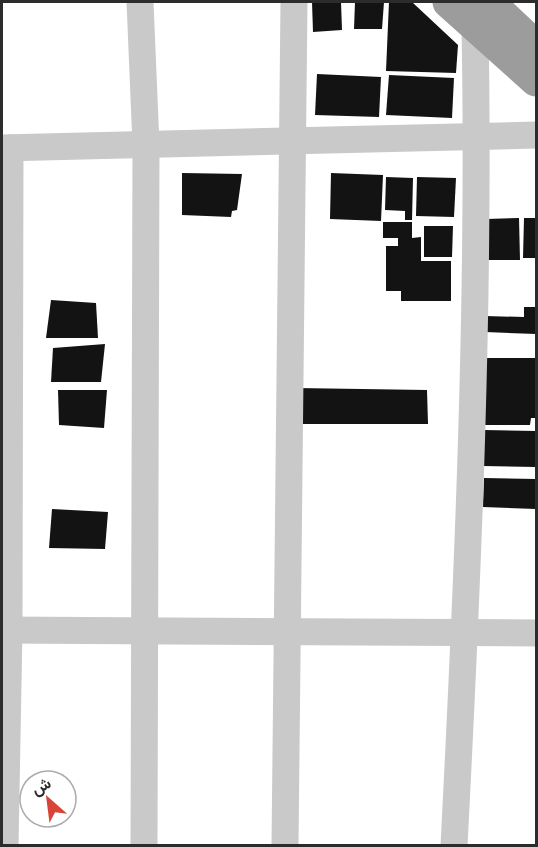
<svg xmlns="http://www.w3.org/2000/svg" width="538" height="847" font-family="'DM Sans',Vazirmatn,sans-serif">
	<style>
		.building { fill: #131313 }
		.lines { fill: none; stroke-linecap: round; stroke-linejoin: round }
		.minor { stroke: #c9c9c9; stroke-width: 27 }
		.trunk { stroke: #9c9c9c; stroke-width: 33 }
	</style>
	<rect width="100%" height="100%" fill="#fff"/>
	<g class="building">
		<path d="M 312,2 L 341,2 L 342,30 L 313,32 Z"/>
		<path d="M 355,2 L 384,2 L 382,29 L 354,29 Z"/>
		<path d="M 389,2 L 412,2 L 458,45 L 456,73 L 386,71 Z"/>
		<path d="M 317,74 L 381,77 L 379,117 L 315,115 Z"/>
		<path d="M 389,75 L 454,78 L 452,118 L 386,115 Z"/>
		<path d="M 182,173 L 242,174 L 237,210 L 232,211 L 231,217 L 182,215 Z"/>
		<path d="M 331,173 L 383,175 L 381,221 L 330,219 Z"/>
		<path d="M 386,177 L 413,178 L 412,220 L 405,220 L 405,211 L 385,210 Z"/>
		<path d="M 417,177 L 456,178 L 454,217 L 416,216 Z"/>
		<path d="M 519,218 L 520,260 L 486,260 L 486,219 Z"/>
		<path d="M 524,218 L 536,218 L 536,258 L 523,258 Z"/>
		<path d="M 383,222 L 412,222 L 412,238 L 421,237 L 421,261 L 451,261 L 451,301 L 401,301 L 401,291 L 386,291 L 386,246 L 398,246 L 398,238 L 383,238 Z"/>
		<path d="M 424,226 L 453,226 L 452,257 L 424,257 Z"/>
		<path d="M 51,300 L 96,303 L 98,338 L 46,338 Z"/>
		<path d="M 524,307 L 536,307 L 536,334 L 485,332 L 485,316 L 524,317 Z"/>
		<path d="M 105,344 L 101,382 L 51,382 L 53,348 Z"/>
		<path d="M 481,358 L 536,358 L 536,418 L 531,418 L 530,425 L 481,425 Z"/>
		<path d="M 296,388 L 427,390 L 428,424 L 302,424 Z"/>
		<path d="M 58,390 L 107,390 L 104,428 L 59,425 Z"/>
		<path d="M 484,430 L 536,431 L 536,467 L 483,466 Z"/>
		<path d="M 484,478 L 536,479 L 536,509 L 483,507 Z"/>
		<path d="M 52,509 L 108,512 L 105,549 L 49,548 Z"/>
	</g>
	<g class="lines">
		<g class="minor">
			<path d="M 140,2 L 146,145 L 144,846"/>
			<path d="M 2,148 L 536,135"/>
			<path d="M 2,630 L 536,633"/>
			<path d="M 5,846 L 9,630 L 10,148"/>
			<path d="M 285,846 L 294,2"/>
			<path d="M 454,846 C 468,573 480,299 475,26"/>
		</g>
		<g class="trunk">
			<path d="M 449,2 L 536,80"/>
			<path d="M 488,2 L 536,47"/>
		</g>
	</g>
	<rect width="538" height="847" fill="none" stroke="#2c2c2c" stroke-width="6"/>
	<g transform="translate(48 799) rotate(332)"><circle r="28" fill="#ffffff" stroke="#ababab" stroke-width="1.5"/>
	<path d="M0-4.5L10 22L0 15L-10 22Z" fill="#d94438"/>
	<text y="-9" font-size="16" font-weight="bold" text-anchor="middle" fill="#2c2c2c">ش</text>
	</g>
</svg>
